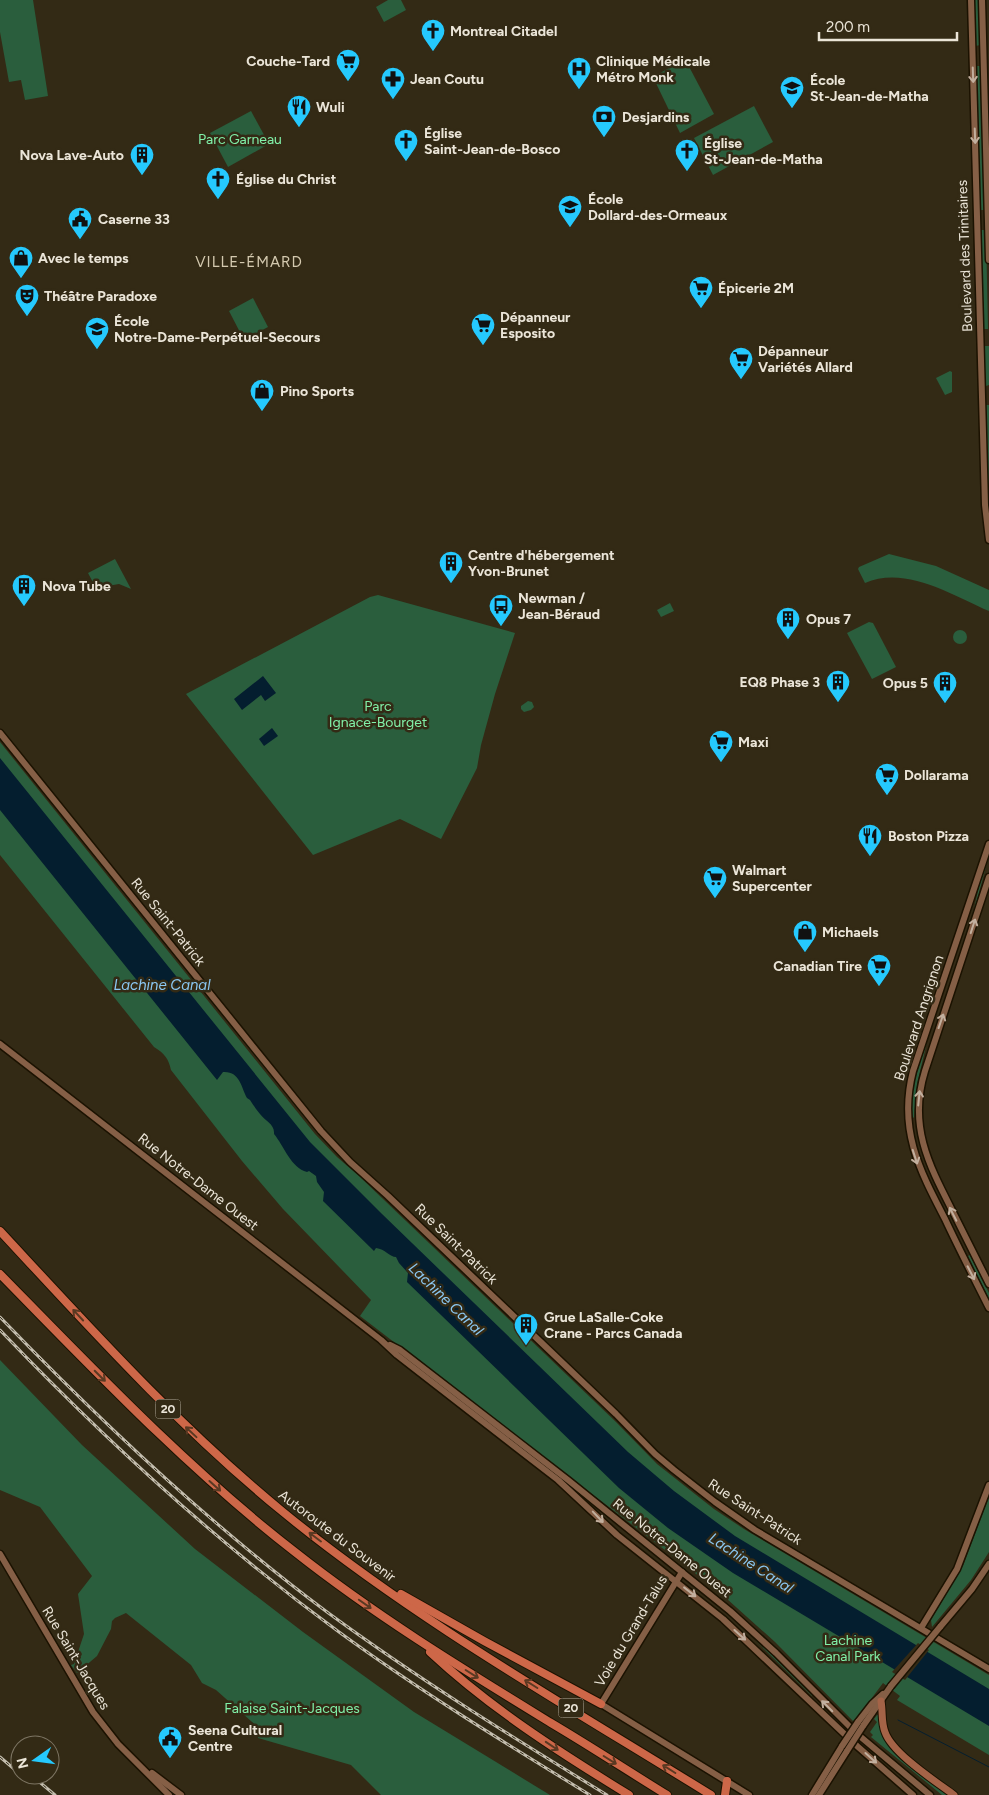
<svg xmlns="http://www.w3.org/2000/svg" width="989" height="1795" font-family="Figtree,sans-serif">
	<style>
		.green { fill: #2a5e3d }
		.water { fill: #041e2f }
		.pier { fill: #332a15 }
		.lines { fill: none; stroke-linecap: round; stroke-linejoin: round }
		.stream { stroke: #041e2f; stroke-width: 1 }
		.secondary-casing { stroke: #1b1201; stroke-width: 9 }
		.primary-casing { stroke: #1b1201; stroke-width: 9 }
		.motorway-casing { stroke: #1b1201; stroke-width: 10 }
		.secondary { stroke: #855f46; stroke-width: 6 }
		.primary { stroke: #a46347; stroke-width: 7 }
		.motorway { stroke: #cd6748; stroke-width: 8 }
		.rail-casing { stroke: #c4beaf; stroke-width: 3 }
		.rail { stroke: #332a15; stroke-width: 1; stroke-dasharray: 4; stroke-linecap: butt }
		.secondary-bridge-casing { stroke: #1b1201; stroke-width: 9; stroke-linecap: butt }
		.secondary-bridge { stroke: #855f46; stroke-width: 6 }
		.oneway { stroke: #c2af9e }
		.oneway2 { stroke: #5a3922 }
		.labels { text-anchor: middle; dominant-baseline: central; stroke-width: 5; stroke-linejoin: round; paint-order: stroke }
		.shield { fill: #332a15; stroke: #b4ad9e; stroke-width: 1 }
		.shield-label { font-size: 12px; font-weight: bold; fill: #ebe5d8 }
		.poi-label { font-size: 14px; font-weight: bold; fill: #ebe5d8; stroke: #332a15; text-anchor: start }
		.park-label { font-size: 14px; fill: #81f0a8; stroke: #332a15 }
		.street-label { font-size: 14px; fill: #ebe5d8; stroke: #332a15 }
		.neighbourhood-label { font-size: 15px; letter-spacing: 1px; fill: #d4c9af; stroke: #332a15 }
		.water-label { font-size: 15px; font-style: italic; fill: #8bc8f3; stroke: #332a15 }
	</style>
	<rect width="100%" height="100%" fill="#332a15"/>
	<g class="green">
		<path d="M 0,0 L 33,0 L 48,96 L 25,100 L 21,80 L 9,82 L 0,32 Z"/>
		<path d="M 388,0 L 401,0 L 406,10 L 384,22 L 376,7 Z"/>
		<path d="M 973,0 L 979,0 L 981,45 L 975,46 Z"/>
		<path d="M 685,59 L 714,114 L 680,133 L 653,77 Z"/>
		<path d="M 975,66 L 981,66 L 985,210 L 979,210 Z"/>
		<path d="M 754,106 L 773,142 L 713,175 L 694,138 Z"/>
		<path d="M 251,111 L 269,144 L 228,167 L 210,133 Z"/>
		<path d="M 980,230 L 986,230 L 988,329 L 984,329 L 984,305 L 981,290 Z"/>
		<path d="M 253,298 L 268,327 L 244,340 L 229,311 Z"/>
		<path d="M 983,346 L 989,346 L 989,385 L 986,386 Z"/>
		<path d="M 950,371 L 952,372 L 952,392 L 945,395 L 936,378 Z"/>
		<path d="M 985,405 L 989,405 L 989,490 L 986,464 Z"/>
		<path d="M 889,554 L 936,566 L 989,590 L 989,611 C 952,595 905,565 865,583 L 858,569 L 859,567 Z"/>
		<path d="M 115,559 L 131,589 L 119,584 L 96,588 L 88,573 Z"/>
		<path d="M 378,595 L 515,633 L 495,694 L 481,745 L 477,768 L 441,839 L 400,819 L 313,855 L 186,694 L 370,597 Z"/>
		<path d="M 670,603 L 674,611 L 661,617 L 657,610 Z"/>
		<path d="M 869,622 L 873,623 L 896,667 L 872,679 L 847,633 Z"/>
		<circle cx="960" cy="637" r="7"/>
		<path d="M 528,701 L 532,702 L 534,707 L 531,710 L 524,712 L 521,709 L 521,706 Z"/>
		<path d="M 0,742 L 315,1134 L 337,1157 L 359,1176 L 616,1422 L 657,1464 L 714,1509 L 744,1529 L 989,1675 L 989,1755 L 897,1700 L 900,1696 L 883,1683 L 854,1722 L 775,1642 L 717,1590 L 360,1316 L 371,1300 L 283,1209 L 242,1161 L 171,1070 C 168,1058 165,1054 154,1047 L 0,855 Z"/>
		<path d="M 989,856 L 973,914 L 979,886 Z"/>
		<path d="M 927,1042 L 917,1084 L 914,1117 L 913,1118 C 906,1100 921,1060 927,1042 Z"/>
		<path d="M 970,1255 L 989,1293 L 989,1299 L 968,1256 Z"/>
		<path d="M 0,1360 L 82,1445 L 195,1549 L 303,1632 L 414,1712 L 550,1795 L 381,1795 L 351,1765 L 258,1738 L 260,1729 L 216,1690 L 202,1683 L 191,1665 L 126,1613 L 115,1618 L 112,1621 L 111,1629 L 97,1656 L 77,1673 L 71,1665 L 74,1664 L 84,1634 L 78,1594 L 92,1576 L 40,1507 L 0,1490 Z"/>
		<path d="M 989,1497 L 989,1552 L 971,1580 L 932,1627 L 931,1620 L 963,1566 Z"/>
		<path d="M 755,1640 L 775,1657 L 812,1695 L 812,1696 Z"/>
		<path d="M 877,1715 L 879,1715 L 882,1733 L 949,1795 L 942,1795 L 871,1737 L 873,1735 L 870,1732 L 877,1722 L 874,1719 Z"/>
	</g>
	<g class="water">
		<path d="M 263,676 L 276,693 L 265,701 L 261,695 L 242,710 L 234,699 Z"/>
		<path d="M 272,728 L 278,736 L 264,746 L 259,739 Z"/>
		<path d="M 0,758 L 310,1142 L 382,1214 L 628,1452 L 674,1491 L 735,1536 L 989,1689 L 989,1726 L 733,1573 L 668,1528 L 619,1488 L 407,1282 L 408,1273 L 399,1263 L 396,1257 C 390,1257 385,1249 376,1248 L 374,1251 L 323,1201 L 324,1192 L 317,1182 L 316,1176 L 309,1171 L 307,1172 C 291,1168 284,1146 274,1134 C 275,1124 265,1121 260,1114 C 256,1109 253,1105 250,1100 L 247,1098 C 241,1087 240,1071 223,1072 L 217,1080 L 0,810 Z"/>
	</g>
	<path class="pier" d="M 918,1643 L 929,1650 L 905,1680 L 892,1672 Z"/>
	<g class="lines">
		<path class="stream" d="M 898,1720 L 989,1767"/>
		<defs>
			<g id="secondary">
				<path d="M 971,0 L 985,505 L 989,540"/>
				<path d="M 982,0 L 989,260"/>
				<path d="M 0,733 L 321,1131 L 350,1162 L 388,1196 L 616,1414 L 655,1454 L 674,1470 L 715,1502 L 755,1530 L 989,1669"/>
				<path d="M 989,844 L 913,1071 C 898,1129 919,1169 945,1219 C 959,1249 974,1278 989,1308"/>
				<path d="M 989,877 L 925,1071 C 908,1126 929,1165 953,1212 C 965,1236 977,1260 989,1284"/>
				<path d="M 0,1044 L 381,1340 L 397,1355 L 558,1480 L 617,1535 L 723,1619 L 857,1746 L 913,1795"/>
				<path d="M 390,1345 L 400,1350 L 568,1480 L 730,1611 L 776,1653 L 856,1733 L 930,1795"/>
				<path d="M 0,1554 L 93,1712 L 118,1744 L 169,1795"/>
				<path d="M 682,1572 L 601,1704 L 749,1795"/>
				<path d="M 940,1627 L 972,1589 L 989,1564"/>
				<path d="M 921,1628 L 957,1569 L 989,1485"/>
				<path d="M 858,1722 L 872,1704 L 883,1694"/>
				<path d="M 863,1726 L 891,1686"/>
				<path d="M 152,1773 L 181,1795"/>
				<path d="M 812,1795 L 842,1746"/>
				<path d="M 819,1795 L 847,1751"/>
			</g>
			<path id="primary" d="M 881,1701 C 883,1712 881,1722 885,1732 C 892,1753 935,1781 954,1795"/>
			<g id="motorway">
				<path d="M 0,1231 C 91,1329 179,1427 283,1512 C 415,1620 566,1705 711,1795"/>
				<path d="M 0,1274 C 95,1371 188,1469 295,1552 C 376,1616 463,1669 551,1723 C 590,1746 628,1771 667,1795"/>
				<path d="M 401,1594 L 484,1641 L 601,1704"/>
				<path d="M 430,1652 C 490,1708 559,1752 629,1795"/>
				<path d="M 725,1795 L 727,1781"/>
			</g>
		</defs>
		<use href="#secondary" class="secondary-casing"/>
		<use href="#primary" class="primary-casing"/>
		<use href="#motorway" class="motorway-casing"/>
		<use href="#secondary" class="secondary"/>
		<use href="#primary" class="primary"/>
		<use href="#motorway" class="motorway"/>
		<defs>
			<g id="rail">
				<path d="M 0,1317 C 102,1423 209,1524 327,1612 C 417,1678 512,1737 607,1795"/>
				<path d="M 0,1330 C 105,1440 216,1542 339,1632 C 420,1691 505,1743 590,1795"/>
				<path d="M 0,1757 L 20,1774"/>
				<path d="M 31,1775 L 55,1795"/>
			</g>
		</defs>
		<use href="#rail" class="rail-casing"/>
		<use href="#rail" class="rail"/>
		<defs>
			<g id="secondary-bridge">
				<path d="M 891,1686 L 940,1627"/>
				<path d="M 842,1746 L 858,1722"/>
				<path d="M 847,1751 L 863,1726"/>
			</g>
		</defs>
		<use href="#secondary-bridge" class="secondary-bridge-casing"/>
		<use href="#secondary-bridge" class="secondary-bridge"/>
	</g>
	<defs><path id="oneway-shaft" d="M-6 0H5M1.5-3L5.5 0L1.5 3" fill="none" stroke-width="1.6" stroke-linecap="round" stroke-linejoin="round" transform="scale(1.25)"/></defs>
	<g class="oneway">
		<use href="#oneway-shaft" transform="translate(973 75) rotate(88)"/>
		<use href="#oneway-shaft" transform="translate(975 136) rotate(88)"/>
		<use href="#oneway-shaft" transform="translate(973 926) rotate(-72)"/>
		<use href="#oneway-shaft" transform="translate(941 1021) rotate(-71)"/>
		<use href="#oneway-shaft" transform="translate(919 1098) rotate(-84)"/>
		<use href="#oneway-shaft" transform="translate(915 1157) rotate(72)"/>
		<use href="#oneway-shaft" transform="translate(953 1214) rotate(-117)"/>
		<use href="#oneway-shaft" transform="translate(971 1273) rotate(63)"/>
		<use href="#oneway-shaft" transform="translate(598 1517) rotate(46)"/>
		<use href="#oneway-shaft" transform="translate(690 1592) rotate(38)"/>
		<use href="#oneway-shaft" transform="translate(740 1635) rotate(42)"/>
		<use href="#oneway-shaft" transform="translate(827 1706) rotate(-135)"/>
		<use href="#oneway-shaft" transform="translate(871 1758) rotate(42)"/>
	</g>
	<g class="oneway2">
		<use href="#oneway-shaft" transform="translate(78 1315) rotate(-133)"/>
		<use href="#oneway-shaft" transform="translate(100 1376) rotate(45)"/>
		<use href="#oneway-shaft" transform="translate(191 1432) rotate(-137)"/>
		<use href="#oneway-shaft" transform="translate(215 1486) rotate(42)"/>
		<use href="#oneway-shaft" transform="translate(315 1537) rotate(-143)"/>
		<use href="#oneway-shaft" transform="translate(365 1604) rotate(35)"/>
		<use href="#oneway-shaft" transform="translate(472 1674) rotate(32)"/>
		<use href="#oneway-shaft" transform="translate(531 1684) rotate(-148)"/>
		<use href="#oneway-shaft" transform="translate(552 1746) rotate(34)"/>
		<use href="#oneway-shaft" transform="translate(610 1760) rotate(32)"/>
		<use href="#oneway-shaft" transform="translate(669 1769) rotate(-148)"/>
	</g>
	<defs>
		<symbol id="church-pin" viewBox="-11 -11 22 30"><path d="M0 17L-7.5 6A9.5 9.5 0 1 1 7.5 6Z" fill="#25c9fe" stroke="#332a15"/><path d="M-1.2-6h2.4v3.5h3.3v2.4h-3.3V6h-2.4V-.1h-3.3v-2.4h3.3Z" fill="#111"/></symbol>
		<symbol id="supermarket-pin" viewBox="-11 -11 22 30"><path d="M0 17L-7.5 6A9.5 9.5 0 1 1 7.5 6Z" fill="#25c9fe" stroke="#332a15"/><path d="M-6-5.5h2.5l.6 2H6L4.5 2H-2.5L-4.4-4H-6ZM-1.5 3.2a1.3 1.3 0 1 0 .1 0ZM3 3.2a1.3 1.3 0 1 0 .1 0Z" fill="#111"/></symbol>
		<symbol id="hospital-pin" viewBox="-11 -11 22 30"><path d="M0 17L-7.5 6A9.5 9.5 0 1 1 7.5 6Z" fill="#25c9fe" stroke="#332a15"/><path d="M-5-5h3v3.5h4V-5h3V5h-3V1.5h-4V5h-3Z" fill="#111"/></symbol>
		<symbol id="pharmacy-pin" viewBox="-11 -11 22 30"><path d="M0 17L-7.5 6A9.5 9.5 0 1 1 7.5 6Z" fill="#25c9fe" stroke="#332a15"/><path d="M-2-6h4v4h4v4h-4v4h-4v-4h-4v-4h4Z" fill="#111"/></symbol>
		<symbol id="school-pin" viewBox="-11 -11 22 30"><path d="M0 17L-7.5 6A9.5 9.5 0 1 1 7.5 6Z" fill="#25c9fe" stroke="#332a15"/><path d="M0-5L7-2L0 1L-7-2ZM-4 1L0 2.5L4 1V4Q0 6-4 4Z" fill="#111"/></symbol>
		<symbol id="restaurant-pin" viewBox="-11 -11 22 30"><path d="M0 17L-7.5 6A9.5 9.5 0 1 1 7.5 6Z" fill="#25c9fe" stroke="#332a15"/><path d="M-5-6h1v4h1v-4h1v4h1v-4h1v5L-1.5 .5V6h-2V.5L-5-1ZM5-6V6H3V1.5H1.5Q1.5-4 5-6Z" fill="#111"/></symbol>
		<symbol id="bank-pin" viewBox="-11 -11 22 30"><path d="M0 17L-7.5 6A9.5 9.5 0 1 1 7.5 6Z" fill="#25c9fe" stroke="#332a15"/><path d="M-6-4H6V4H-6ZM0-2.3a2.3 2.3 0 1 0 0 4.6a2.3 2.3 0 1 0 0-4.6Z" fill="#111"/></symbol>
		<symbol id="building-pin" viewBox="-11 -11 22 30"><path d="M0 17L-7.5 6A9.5 9.5 0 1 1 7.5 6Z" fill="#25c9fe" stroke="#332a15"/><path d="M-4-6H4V6H1V3H-1V6H-4ZM-2.5-4.3h1.7v1.8h-1.7ZM.8-4.3h1.7v1.8H.8ZM-2.5-1h1.7V.8h-1.7ZM.8-1h1.7V.8H.8Z" fill="#111"/></symbol>
		<symbol id="civic-pin" viewBox="-11 -11 22 30"><path d="M0 17L-7.5 6A9.5 9.5 0 1 1 7.5 6Z" fill="#25c9fe" stroke="#332a15"/><path d="M-.6-6.5H3V-4.5H.6V-3L4-1V1h2V6H-6V1h2V-1L-.6-3ZM-1.2 2.5V6h2.4V2.5Z" fill="#111"/></symbol>
		<symbol id="shop-pin" viewBox="-11 -11 22 30"><path d="M0 17L-7.5 6A9.5 9.5 0 1 1 7.5 6Z" fill="#25c9fe" stroke="#332a15"/><path d="M-5-2.5h2.3a2.7 3.5 0 0 1 5.4 0H5L5.5 6h-11ZM-1.5-2.5h3a1.5 2.3 0 0 0-3 0Z" fill="#111"/></symbol>
		<symbol id="theatre-pin" viewBox="-11 -11 22 30"><path d="M0 17L-7.5 6A9.5 9.5 0 1 1 7.5 6Z" fill="#25c9fe" stroke="#332a15"/><path d="M-5-5.5Q0-4 5-5.5V0Q5 5 0 6Q-5 5-5 0ZM-3.3-2.5H-1v1.5H-3.3ZM1-2.5H3.3v1.5H1ZM-2.8 1Q0 5.5 2.8 1Z" fill="#111"/></symbol>
		<symbol id="bus-pin" viewBox="-11 -11 22 30"><path d="M0 17L-7.5 6A9.5 9.5 0 1 1 7.5 6Z" fill="#25c9fe" stroke="#332a15"/><path d="M-5-6H5V4H4V6H2V4H-2V6H-4V4H-5ZM-3.5-4V0h7V-4ZM-3.5 1.2v1.5H-2V1.2ZM2 1.2v1.5H3.5V1.2Z" fill="#111"/></symbol>
	</defs>
	<g fill-rule="evenodd">
		<use href="#church-pin" x="419" y="17" width="28" height="38"/>
		<use href="#supermarket-pin" x="334" y="47" width="28" height="38"/>
		<use href="#hospital-pin" x="565" y="55" width="28" height="38"/>
		<use href="#pharmacy-pin" x="379" y="65" width="28" height="38"/>
		<use href="#school-pin" x="778" y="74" width="28" height="38"/>
		<use href="#restaurant-pin" x="285" y="93" width="28" height="38"/>
		<use href="#bank-pin" x="590" y="103" width="28" height="38"/>
		<use href="#church-pin" x="392" y="127" width="28" height="38"/>
		<use href="#church-pin" x="673" y="137" width="28" height="38"/>
		<use href="#building-pin" x="128" y="141" width="28" height="38"/>
		<use href="#church-pin" x="204" y="165" width="28" height="38"/>
		<use href="#school-pin" x="556" y="193" width="28" height="38"/>
		<use href="#civic-pin" x="66" y="205" width="28" height="38"/>
		<use href="#shop-pin" x="7" y="244" width="28" height="38"/>
		<use href="#supermarket-pin" x="687" y="274" width="28" height="38"/>
		<use href="#theatre-pin" x="13" y="282" width="28" height="38"/>
		<use href="#supermarket-pin" x="469" y="311" width="28" height="38"/>
		<use href="#school-pin" x="83" y="315" width="28" height="38"/>
		<use href="#supermarket-pin" x="727" y="345" width="28" height="38"/>
		<use href="#shop-pin" x="248" y="377" width="28" height="38"/>
		<use href="#building-pin" x="437" y="549" width="28" height="38"/>
		<use href="#building-pin" x="10" y="572" width="28" height="38"/>
		<use href="#bus-pin" x="487" y="592" width="28" height="38"/>
		<use href="#building-pin" x="774" y="605" width="28" height="38"/>
		<use href="#building-pin" x="824" y="668" width="28" height="38"/>
		<use href="#building-pin" x="931" y="669" width="28" height="38"/>
		<use href="#supermarket-pin" x="707" y="728" width="28" height="38"/>
		<use href="#supermarket-pin" x="873" y="761" width="28" height="38"/>
		<use href="#restaurant-pin" x="856" y="822" width="28" height="38"/>
		<use href="#supermarket-pin" x="701" y="864" width="28" height="38"/>
		<use href="#shop-pin" x="791" y="918" width="28" height="38"/>
		<use href="#supermarket-pin" x="865" y="952" width="28" height="38"/>
		<use href="#building-pin" x="512" y="1311" width="28" height="38"/>
		<use href="#civic-pin" x="156" y="1724" width="28" height="38"/>
	</g>
	<g class="labels">
		<g class="shield">
			<rect x="155.5" y="1399.5" width="25" height="19" rx="4"/>
			<rect x="558.5" y="1698.5" width="25" height="19" rx="4"/>
		</g>
		<g class="shield-label">
			<text x="168" y="1409">20</text>
			<text x="571" y="1708">20</text>
		</g>
		<g class="poi-label">
			<text x="450" y="31">Montreal Citadel</text>
			<text x="330" y="61" text-anchor="end">Couche-Tard</text>
			<text x="596" y="61">Clinique Médicale<tspan x="596" dy="16">Métro Monk</tspan></text>
			<text x="410" y="79">Jean Coutu</text>
			<text x="810" y="80">École<tspan x="810" dy="16">St-Jean-de-Matha</tspan></text>
			<text x="316" y="107">Wuli</text>
			<text x="622" y="117">Desjardins</text>
			<text x="424" y="133">Église<tspan x="424" dy="16">Saint-Jean-de-Bosco</tspan></text>
			<text x="704" y="143">Église<tspan x="704" dy="16">St-Jean-de-Matha</tspan></text>
			<text x="124" y="155" text-anchor="end">Nova Lave-Auto</text>
			<text x="236" y="179">Église du Christ</text>
			<text x="588" y="199">École<tspan x="588" dy="16">Dollard-des-Ormeaux</tspan></text>
			<text x="98" y="219">Caserne 33</text>
			<text x="38" y="258">Avec le temps</text>
			<text x="718" y="288">Épicerie 2M</text>
			<text x="44" y="296">Théâtre Paradoxe</text>
			<text x="500" y="317">Dépanneur<tspan x="500" dy="16">Esposito</tspan></text>
			<text x="114" y="321">École<tspan x="114" dy="16">Notre-Dame-Perpétuel-Secours</tspan></text>
			<text x="758" y="351">Dépanneur<tspan x="758" dy="16">Variétés Allard</tspan></text>
			<text x="280" y="391">Pino Sports</text>
			<text x="468" y="555">Centre d'hébergement<tspan x="468" dy="16">Yvon-Brunet</tspan></text>
			<text x="42" y="586">Nova Tube</text>
			<text x="518" y="598">Newman /<tspan x="518" dy="16">Jean-Béraud</tspan></text>
			<text x="806" y="619">Opus 7</text>
			<text x="820" y="682" text-anchor="end">EQ8 Phase 3</text>
			<text x="928" y="683" text-anchor="end">Opus 5</text>
			<text x="738" y="742">Maxi</text>
			<text x="904" y="775">Dollarama</text>
			<text x="888" y="836">Boston Pizza</text>
			<text x="732" y="870">Walmart<tspan x="732" dy="16">Supercenter</tspan></text>
			<text x="822" y="932">Michaels</text>
			<text x="862" y="966" text-anchor="end">Canadian Tire</text>
			<text x="544" y="1317">Grue LaSalle-Coke<tspan x="544" dy="16">Crane - Parcs Canada</tspan></text>
			<text x="188" y="1730">Seena Cultural<tspan x="188" dy="16">Centre</tspan></text>
		</g>
		<g class="park-label">
			<text x="240" y="139">Parc Garneau</text>
			<text x="378" y="706">Parc<tspan x="378" dy="16">Ignace-Bourget</tspan></text>
			<text x="848" y="1640">Lachine<tspan x="848" dy="16">Canal Park</tspan></text>
			<text x="292" y="1708">Falaise Saint-Jacques</text>
		</g>
		<g class="street-label">
			<text transform="translate(965 256) rotate(-92)">Boulevard des Trinitaires</text>
			<text transform="translate(168 922) rotate(51)">Rue Saint-Patrick</text>
			<text transform="translate(919 1018) rotate(-72)">Boulevard Angrignon</text>
			<text transform="translate(198 1182) rotate(38)">Rue Notre-Dame Ouest</text>
			<text transform="translate(456 1244) rotate(44)">Rue Saint-Patrick</text>
			<text transform="translate(755 1512) rotate(33)">Rue Saint-Patrick</text>
			<text transform="translate(337 1536) rotate(37)">Autoroute du Souvenir</text>
			<text transform="translate(672 1548) rotate(39)">Rue Notre-Dame Ouest</text>
			<text transform="translate(631 1631) rotate(-59)">Voie du Grand-Talus</text>
			<text transform="translate(76 1658) rotate(59)">Rue Saint-Jacques</text>
		</g>
		<g class="neighbourhood-label">
			<text x="249" y="262">VILLE-ÉMARD</text>
		</g>
		<g class="water-label">
			<text x="162" y="985">Lachine Canal</text>
			<text transform="translate(446 1299) rotate(44)">Lachine Canal</text>
			<text transform="translate(751 1563) rotate(33)">Lachine Canal</text>
		</g>
	</g>
	<g transform="translate(35 1760) rotate(256)"><circle r="24" fill="#332a15" stroke="#7d7563"/>
	<path d="M0-4L9 19L0 12L-9 19Z" fill="#25c9fe"/>
	<text y="-8" font-size="14" font-weight="bold" text-anchor="middle" fill="#ebe5d8">N</text>
	</g>
	<path d="M819 32v8h138v-8" fill="none" stroke="#ebe5d8" stroke-width="2.5"/>
	<text x="826" y="32" font-size="15" fill="#ebe5d8" stroke="#332a15" stroke-width="4" paint-order="stroke">200 m</text>
</svg>
